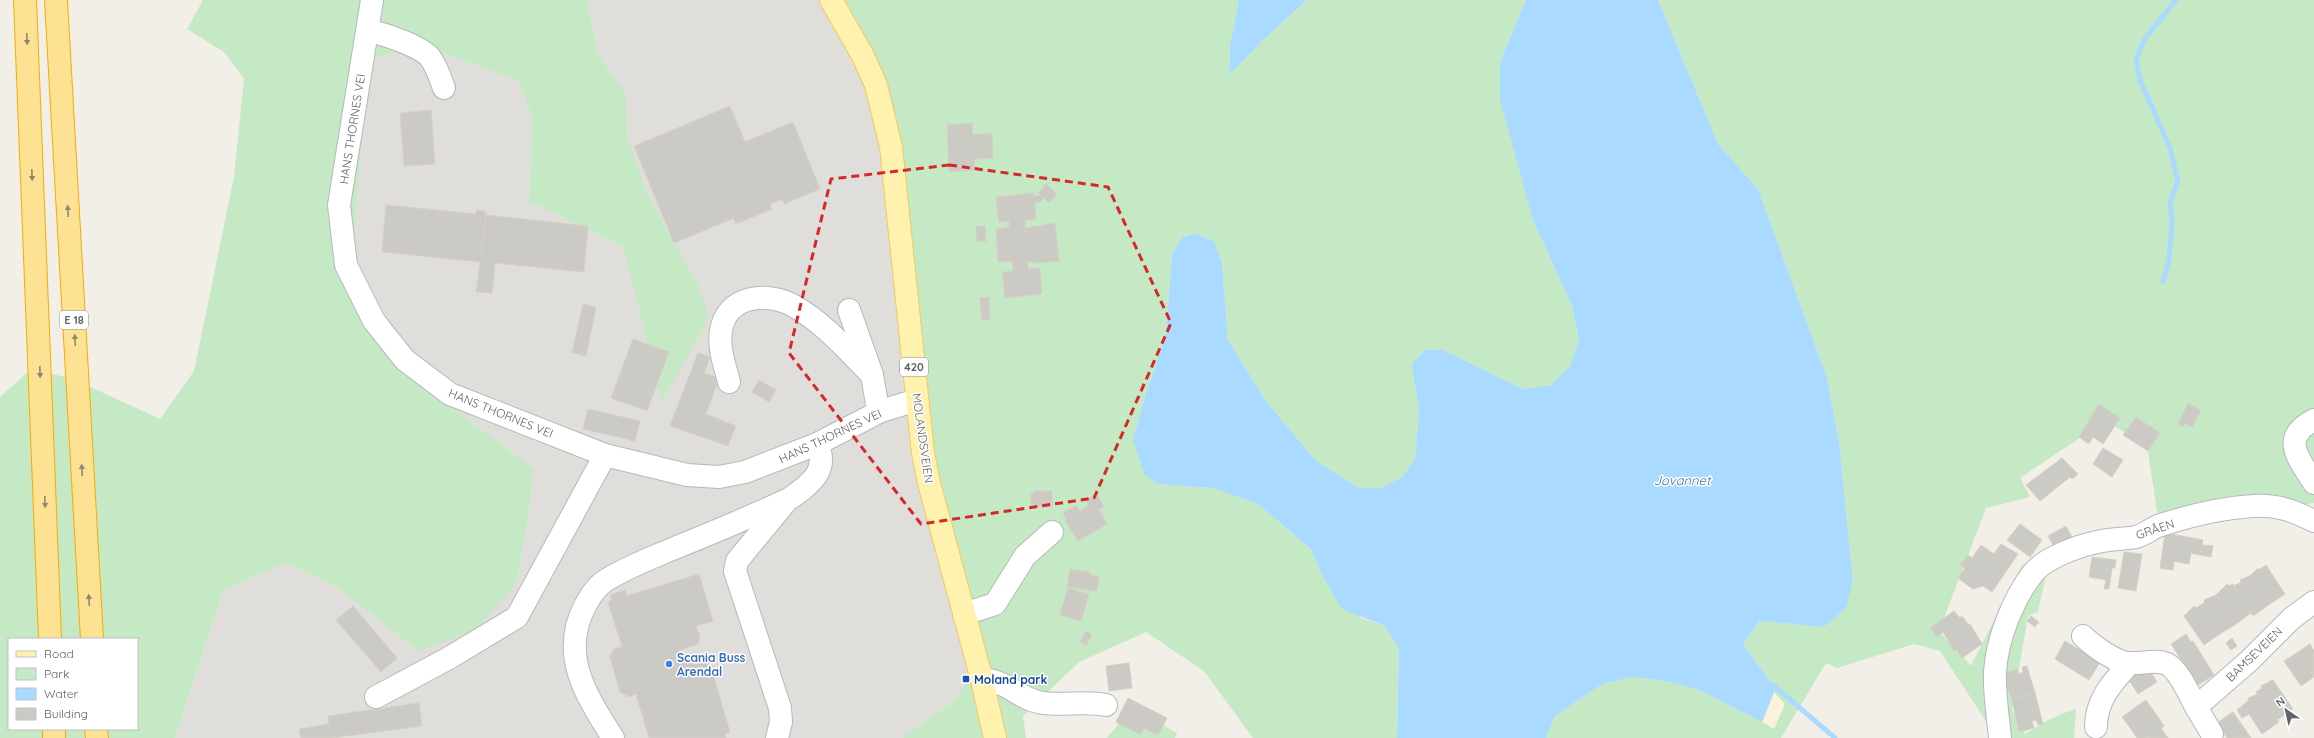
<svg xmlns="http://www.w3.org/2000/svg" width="2314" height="738" font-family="Quicksand,sans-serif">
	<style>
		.industrial { fill: #e0deda }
		.green { fill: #c5e8c5; fill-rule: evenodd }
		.sand { fill: #fbf3d9 }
		.water { fill: #aadaff }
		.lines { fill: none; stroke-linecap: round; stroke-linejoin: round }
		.stream { stroke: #aadaff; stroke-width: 5 }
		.building { fill: #cccac5; stroke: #d6d1c6 }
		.minor-casing { stroke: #b5b8bc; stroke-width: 24 }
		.major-casing { stroke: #f2c960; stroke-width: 24 }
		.highway-casing { stroke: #f9ab00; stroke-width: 24 }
		.minor { stroke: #fff; stroke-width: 22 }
		.major { stroke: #fff2af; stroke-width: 22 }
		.highway { stroke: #fde293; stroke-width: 22 }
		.oneway { fill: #8e8975 }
		.marked { fill: none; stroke: #d62828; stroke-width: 3; stroke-dasharray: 8 5; stroke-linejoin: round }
		.shop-dot { fill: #3f7fe0; stroke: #fff; stroke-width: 1.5 }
		.transit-dot { fill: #1a4fb4; stroke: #fff; stroke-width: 1.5 }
		.labels { text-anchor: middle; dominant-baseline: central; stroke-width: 3; stroke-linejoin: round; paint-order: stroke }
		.shield { fill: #fff; stroke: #8f9295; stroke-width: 1 }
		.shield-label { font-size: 11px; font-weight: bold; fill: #5f6368 }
		.street-label { font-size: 12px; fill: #5f6368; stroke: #fff }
		.shop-label { font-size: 12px; font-weight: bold; fill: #366cbe; stroke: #fff; text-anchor: start }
		.transit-label { font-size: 12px; font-weight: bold; fill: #164399; stroke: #fff; text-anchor: start }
		.water-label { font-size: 13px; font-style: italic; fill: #4174aa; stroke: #fff }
	</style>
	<rect width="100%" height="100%" fill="#f1efe8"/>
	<path class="industrial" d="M 587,0 L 834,0 L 876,84 L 974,672 L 955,700 L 902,738 L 175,738 L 223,590 L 286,563 L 337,587 L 418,651 L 516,584 L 528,520 L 534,469 L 456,410 L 384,341 L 353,259 L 360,158 L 373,58 L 424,46 L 519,81 L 532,118 L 529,201 L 623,247 L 662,401 L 699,286 L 650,200 L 627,135 L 625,95 L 598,55 Z"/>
	<g class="green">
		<path d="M 203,0 L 587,0 L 598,55 L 626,95 L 627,135 L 650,200 L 699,286 L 709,319 L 662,401 L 623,247 L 529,201 L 532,118 L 519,81 L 424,46 L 373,58 L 360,158 L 353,259 L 384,341 L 456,410 L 534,469 L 528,520 L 516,584 L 473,632 L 418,651 L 337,587 L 286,563 L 223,590 L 175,738 L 0,738 L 0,397 L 30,370 L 71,378 L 160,419 L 194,371 L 234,177 L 244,79 L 224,52 L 187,29 ZM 9,639 L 137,639 L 137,729 L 9,729 Z"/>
		<path d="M 834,0 L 1239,0 L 1230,46 L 1229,75 L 1265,38 L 1307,0 L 1526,0 L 1500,62 L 1533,220 L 1572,306 L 1579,339 L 1570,366 L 1551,385 L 1523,389 L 1443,350 L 1413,364 L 1419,410 L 1415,459 L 1402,477 L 1382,488 L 1359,488 L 1316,461 L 1266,401 L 1228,340 L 1222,263 L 1214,241 L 1196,234 L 1183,237 L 1172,253 L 1166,336 L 1146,393 L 1133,439 L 1158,484 L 1213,488 L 1258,504 L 1311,549 L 1321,573 L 1361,618 L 1385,626 L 1399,647 L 1397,738 L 1253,738 L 1204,671 L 1146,632 L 1079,662 L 1023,716 L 1026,738 L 902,738 L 955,700 L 974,672 L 916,371 L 894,165 Z"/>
		<path d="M 1658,0 L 2314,0 L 2314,503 L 2261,508 L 2159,524 L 2147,445 L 2105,421 L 2020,478 L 2030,497 L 1986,508 L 1939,631 L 1971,666 L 2022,565 L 2059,551 L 2045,579 L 2038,612 L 2028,616 L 2012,710 L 2025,734 L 2046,721 L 2076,708 L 2074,738 L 1997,738 L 1940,651 L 1914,644 L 1837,668 L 1826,663 L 1781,738 L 1546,738 L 1555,716 L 1602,684 L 1631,677 L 1666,681 L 1699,690 L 1762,722 L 1773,685 L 1743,644 L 1759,621 L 1825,627 L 1853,582 L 1839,442 L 1827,378 L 1758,189 L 1718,144 Z"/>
		<path d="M 1132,708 L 1177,733 L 1175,738 L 1107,738 Z"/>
	</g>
	<path class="sand" d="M 1774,692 L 1785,704 L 1774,729 L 1762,722 Z"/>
	<g class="water">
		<path d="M 1239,0 L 1307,0 L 1265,38 L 1229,75 L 1230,46 Z"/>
		<path d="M 1526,0 L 1658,0 L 1718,144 L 1758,189 L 1827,378 L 1839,442 L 1853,582 L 1846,608 L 1824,627 L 1759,621 L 1743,644 L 1773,685 L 1774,692 L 1762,722 L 1699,690 L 1666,681 L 1631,677 L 1602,684 L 1555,716 L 1546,738 L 1397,738 L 1399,648 L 1385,626 L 1342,609 L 1321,573 L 1311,549 L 1258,504 L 1213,488 L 1158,484 L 1145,475 L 1133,439 L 1146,393 L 1166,336 L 1172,253 L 1183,237 L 1196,234 L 1214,241 L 1222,263 L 1228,340 L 1266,401 L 1316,461 L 1359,488 L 1382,488 L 1402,477 L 1415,459 L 1419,410 L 1412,364 L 1425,350 L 1443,350 L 1523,389 L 1551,385 L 1570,366 L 1579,339 L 1572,306 L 1533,220 L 1500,99 L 1500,62 Z"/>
	</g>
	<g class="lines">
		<g class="stream">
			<path d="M 2163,282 L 2169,260 L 2172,220 L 2170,202 L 2178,182 L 2170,148 L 2140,80 L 2136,60 L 2144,40 L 2176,0"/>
			<path d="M 1773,685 L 1835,738"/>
		</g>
	</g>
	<g class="building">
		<path d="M 730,106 L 745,142 L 793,122 L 820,189 L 784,204 L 782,199 L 770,204 L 772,209 L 736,224 L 734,218 L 674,243 L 634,146 Z"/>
		<path d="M 431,110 L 435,164 L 404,166 L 400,113 Z"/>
		<path d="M 972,123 L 973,135 L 992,133 L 993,158 L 974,159 L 975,170 L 949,172 L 947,125 Z"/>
		<path d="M 1046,184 L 1057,194 L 1049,203 L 1044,198 L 1040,202 L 1035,203 L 1036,219 L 1025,220 L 1025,228 L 1055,223 L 1059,261 L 1033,263 L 1032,261 L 1028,262 L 1028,269 L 1040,268 L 1042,294 L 1005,298 L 1002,272 L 1013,271 L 1012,261 L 998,262 L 996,229 L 1009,227 L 1009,221 L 999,222 L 996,197 L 1034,193 L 1034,196 L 1041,195 L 1038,193 Z"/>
		<path d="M 386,205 L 476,214 L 477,210 L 485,211 L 486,215 L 481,262 L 382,252 Z"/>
		<path d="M 486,215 L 588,226 L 584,272 L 495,263 L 492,293 L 476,292 Z"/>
		<path d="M 976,226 L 985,226 L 986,241 L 977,241 Z"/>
		<path d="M 989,297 L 990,320 L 982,320 L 980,298 Z"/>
		<path d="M 583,304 L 596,307 L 586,356 L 572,353 Z"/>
		<path d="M 633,339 L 669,352 L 647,411 L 611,398 Z"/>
		<path d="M 698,353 L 710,357 L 704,373 L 719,378 L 706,414 L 736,426 L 728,446 L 670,426 Z"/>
		<path d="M 759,380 L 776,390 L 769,402 L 752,392 Z"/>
		<path d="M 2188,403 L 2201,410 L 2192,427 L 2185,423 L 2183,427 L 2178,424 Z"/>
		<path d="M 2099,404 L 2120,418 L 2103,444 L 2093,437 L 2089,444 L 2079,437 Z"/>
		<path d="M 588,409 L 640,421 L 635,441 L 583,429 Z"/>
		<path d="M 2136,417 L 2160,433 L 2148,451 L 2123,435 Z"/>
		<path d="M 2103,448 L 2123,460 L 2112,477 L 2093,464 Z"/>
		<path d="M 2062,458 L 2078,474 L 2072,479 L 2070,477 L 2040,501 L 2026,485 Z"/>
		<path d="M 1034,491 L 1052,491 L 1052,507 L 1034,507 L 1034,504 L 1031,504 L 1031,493 L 1034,493 Z"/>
		<path d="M 1097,494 L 1104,507 L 1099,510 L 1107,524 L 1078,541 L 1065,521 L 1066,519 L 1063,513 L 1077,505 L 1080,511 L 1089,505 L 1086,500 Z"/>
		<path d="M 2020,524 L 2042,540 L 2030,557 L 2007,540 Z"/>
		<path d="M 2066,526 L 2073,539 L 2056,550 L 2048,536 Z"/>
		<path d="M 2165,533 L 2203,540 L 2200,555 L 2191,553 L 2189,564 L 2174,561 L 2173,570 L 2160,568 Z"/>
		<path d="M 2001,544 L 2018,554 L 1992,592 L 1983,586 L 1973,589 L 1958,578 L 1965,568 L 1960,565 L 1968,555 L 1972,558 L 1981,545 L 1994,554 Z"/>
		<path d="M 2202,545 L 2213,546 L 2211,557 L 2200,555 Z"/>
		<path d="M 2124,552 L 2142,554 L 2136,591 L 2118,588 Z"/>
		<path d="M 2092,557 L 2116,560 L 2115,568 L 2112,568 L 2109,589 L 2104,589 L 2106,580 L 2089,577 Z"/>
		<path d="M 2266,565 L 2285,594 L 2270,604 L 2251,575 L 2258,568 L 2259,570 Z"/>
		<path d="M 1070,569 L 1090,572 L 1090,575 L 1099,576 L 1097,591 L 1067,587 Z"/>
		<path d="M 699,574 L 713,621 L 696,626 L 700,637 L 698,644 L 678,651 L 680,653 L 683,652 L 684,657 L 681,660 L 698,655 L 706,658 L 710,671 L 712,671 L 730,732 L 725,734 L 726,738 L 649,738 L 636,694 L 629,697 L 620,692 L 610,657 L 614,649 L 622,647 L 608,602 L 612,600 L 610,595 L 625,590 L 627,596 Z"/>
		<path d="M 2251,575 L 2270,604 L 2253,616 L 2234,586 L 2241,582 L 2240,580 Z"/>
		<path d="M 2227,584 L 2229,586 L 2233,584 L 2251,613 L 2236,624 L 2216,595 Z"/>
		<path d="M 1068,588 L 1089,594 L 1081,621 L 1060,615 Z"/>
		<path d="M 2216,595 L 2236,624 L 2220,634 L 2201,605 L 2205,602 L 2204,600 Z"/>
		<path d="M 2201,605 L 2220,634 L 2204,645 L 2184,616 L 2194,606 L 2196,608 Z"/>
		<path d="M 353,606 L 397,658 L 381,672 L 336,620 Z"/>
		<path d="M 1954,611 L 1960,618 L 1962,616 L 1969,625 L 1970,624 L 1982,644 L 1962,658 L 1956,649 L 1954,651 L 1943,632 L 1937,637 L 1930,628 Z"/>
		<path d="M 2031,616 L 2039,622 L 2035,627 L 2027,621 Z"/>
		<path d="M 1086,631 L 1092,634 L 1086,646 L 1080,642 Z"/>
		<path d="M 2186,634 L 2191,642 L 2193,641 L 2214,675 L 2198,685 L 2171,644 Z"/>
		<path d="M 2232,638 L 2237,646 L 2231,650 L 2226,643 Z"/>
		<path d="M 2065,641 L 2100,662 L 2089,680 L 2055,659 Z"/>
		<path d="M 2310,644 L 2314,651 L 2314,677 L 2298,652 Z"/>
		<path d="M 2298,652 L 2314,677 L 2301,686 L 2284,661 Z"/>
		<path d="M 1129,663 L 1132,688 L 1109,691 L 1106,666 Z"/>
		<path d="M 2027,666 L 2035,693 L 2012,700 L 2002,673 L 2017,669 L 2018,674 L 2023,672 L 2022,667 Z"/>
		<path d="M 2147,666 L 2157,682 L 2138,694 L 2128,678 Z"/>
		<path d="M 2273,680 L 2293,709 L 2277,720 L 2256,692 L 2262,688 L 2261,686 Z"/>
		<path d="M 2035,693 L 2043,724 L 2038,725 L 2036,720 L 2032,721 L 2034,728 L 2019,732 L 2012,700 Z"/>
		<path d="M 2258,694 L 2279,722 L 2262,734 L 2249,714 L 2242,718 L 2237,710 L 2249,700 L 2248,698 Z"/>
		<path d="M 1128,698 L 1167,718 L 1158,735 L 1144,728 L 1141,735 L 1116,722 Z"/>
		<path d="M 2146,700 L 2155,713 L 2131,729 L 2122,717 Z"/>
		<path d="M 419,703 L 422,726 L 332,738 L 301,738 L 299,729 L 329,724 L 328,716 Z"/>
		<path d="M 2233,712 L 2251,738 L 2227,738 L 2217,723 Z"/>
		<path d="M 2155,713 L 2164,726 L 2146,738 L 2137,738 L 2131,729 Z"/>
		<path d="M 2161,728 L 2168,738 L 2146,738 Z"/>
	</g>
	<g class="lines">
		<defs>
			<g id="minor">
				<path d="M 372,0 L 339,205 L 346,265 L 374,321 L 405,360 L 450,394 L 605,455 L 687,475 L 719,477 L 745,472 L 817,444 L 881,411 L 917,400"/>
				<path d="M 368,31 C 382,33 424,47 431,59 C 437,67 440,78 444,88"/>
				<path d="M 849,310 L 872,375 L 877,404 L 881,411"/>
				<path d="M 729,382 C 725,366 718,348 721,331 C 726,295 768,291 794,306 C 824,323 848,351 872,375"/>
				<path d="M 2314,420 C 2279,438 2299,459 2314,483"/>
				<path d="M 964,614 L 995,604 L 1025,556 L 1052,532"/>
				<path d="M 2083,636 C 2093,646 2116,663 2130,663 C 2142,664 2156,659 2167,664 C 2179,670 2190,696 2196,707 L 2249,661 L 2292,618 L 2314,602"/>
				<path d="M 982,680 C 1002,678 1019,698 1038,702 C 1060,707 1084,700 1106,705"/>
				<path d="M 376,697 L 449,658 L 517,617 L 605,455"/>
				<path d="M 2196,707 L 2212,734"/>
				<path d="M 2096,727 C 2096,700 2112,683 2129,664"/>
				<path d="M 613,738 C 587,697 559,655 585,606 C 591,595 597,585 608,579 C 629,566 654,557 677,547 C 715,532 752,516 789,499 C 809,485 830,471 817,444"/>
				<path d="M 777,738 L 781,722 L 780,708 L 735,571 L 737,561 L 784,504"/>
				<path d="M 2000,738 C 1998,716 1994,694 1995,672 C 1997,639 2013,599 2033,573 C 2045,558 2078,546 2097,542 C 2110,539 2124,539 2136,537 C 2144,535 2151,529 2158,526 C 2188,516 2222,508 2253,506 C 2276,504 2294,511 2314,521"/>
			</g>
			<path id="major" d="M 831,0 L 863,56 L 876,85 L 891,147 L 923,453 L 929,483 L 982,680 L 995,738"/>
			<g id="highway">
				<path d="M 25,0 L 50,639"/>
				<path d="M 56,0 L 92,639"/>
				<path d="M 54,729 L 54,738"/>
				<path d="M 96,729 L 97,738"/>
			</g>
		</defs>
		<use href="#minor" class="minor-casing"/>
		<use href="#major" class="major-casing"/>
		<use href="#highway" class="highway-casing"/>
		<use href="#minor" class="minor"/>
		<use href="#major" class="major"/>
		<use href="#highway" class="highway"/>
	</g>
	<defs><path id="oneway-solid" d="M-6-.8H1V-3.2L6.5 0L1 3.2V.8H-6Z"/></defs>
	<g class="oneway">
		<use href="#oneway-solid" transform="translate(27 39) rotate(88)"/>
		<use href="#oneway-solid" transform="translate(32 175) rotate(88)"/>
		<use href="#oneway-solid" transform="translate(68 211) rotate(-93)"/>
		<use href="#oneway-solid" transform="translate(75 340) rotate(-93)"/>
		<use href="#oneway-solid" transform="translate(40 372) rotate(88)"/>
		<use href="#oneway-solid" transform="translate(82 470) rotate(-93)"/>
		<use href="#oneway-solid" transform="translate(45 502) rotate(88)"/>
		<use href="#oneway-solid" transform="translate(89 600) rotate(-93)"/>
	</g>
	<path class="marked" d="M 949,165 L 1108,187 L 1171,323 L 1094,498 L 921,524 L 789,353 L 831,179 Z"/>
	<circle class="shop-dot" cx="669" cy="664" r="4"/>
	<rect class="transit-dot" x="962" y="675" width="8" height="8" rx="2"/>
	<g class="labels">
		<g class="shield">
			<rect x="60" y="311" width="28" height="18" rx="3"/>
			<rect x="900" y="358" width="28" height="18" rx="3"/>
		</g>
		<g class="shield-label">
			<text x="74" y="320">E 18</text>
			<text x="914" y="367">420</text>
		</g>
		<g class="street-label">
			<text transform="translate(352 129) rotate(-81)">HANS THORNES VEI</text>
			<text transform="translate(501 413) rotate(22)">HANS THORNES VEI</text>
			<text transform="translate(830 436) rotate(-25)">HANS THORNES VEI</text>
			<text transform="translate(923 438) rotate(82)">MOLANDSVEIEN</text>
			<text transform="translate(2155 529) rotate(-18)">GRÅEN</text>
			<text transform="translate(2254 654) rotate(-44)">BAMSEVEIEN</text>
		</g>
		<g class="shop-label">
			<text x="677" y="657">Scania Buss<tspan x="677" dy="14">Arendal</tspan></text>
		</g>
		<g class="transit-label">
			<text x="974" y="679">Moland park</text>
		</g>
		<g class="water-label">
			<text x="1682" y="480">Jovannet</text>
		</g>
	</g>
	<rect x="8" y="638" width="130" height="92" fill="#ffffff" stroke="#bfc1c3"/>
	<rect x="16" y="651" width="20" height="6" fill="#fff2af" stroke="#bfc1c3"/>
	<text x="44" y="658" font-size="12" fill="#5f6368">Road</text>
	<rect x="16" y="668" width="20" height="12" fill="#c5e8c5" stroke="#bfc1c3"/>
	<text x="44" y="678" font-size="12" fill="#5f6368">Park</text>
	<rect x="16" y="688" width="20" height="12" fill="#aadaff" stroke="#bfc1c3"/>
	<text x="44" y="698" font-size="12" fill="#5f6368">Water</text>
	<rect x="16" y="708" width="20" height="12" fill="#cccac5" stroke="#bfc1c3"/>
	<text x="44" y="718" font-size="12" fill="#5f6368">Building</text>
	<g transform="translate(2286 710) rotate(326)" stroke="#ffffff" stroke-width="3" paint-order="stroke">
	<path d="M0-3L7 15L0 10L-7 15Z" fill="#5f6368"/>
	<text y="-6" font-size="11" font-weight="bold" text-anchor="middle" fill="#5f6368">N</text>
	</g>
</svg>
